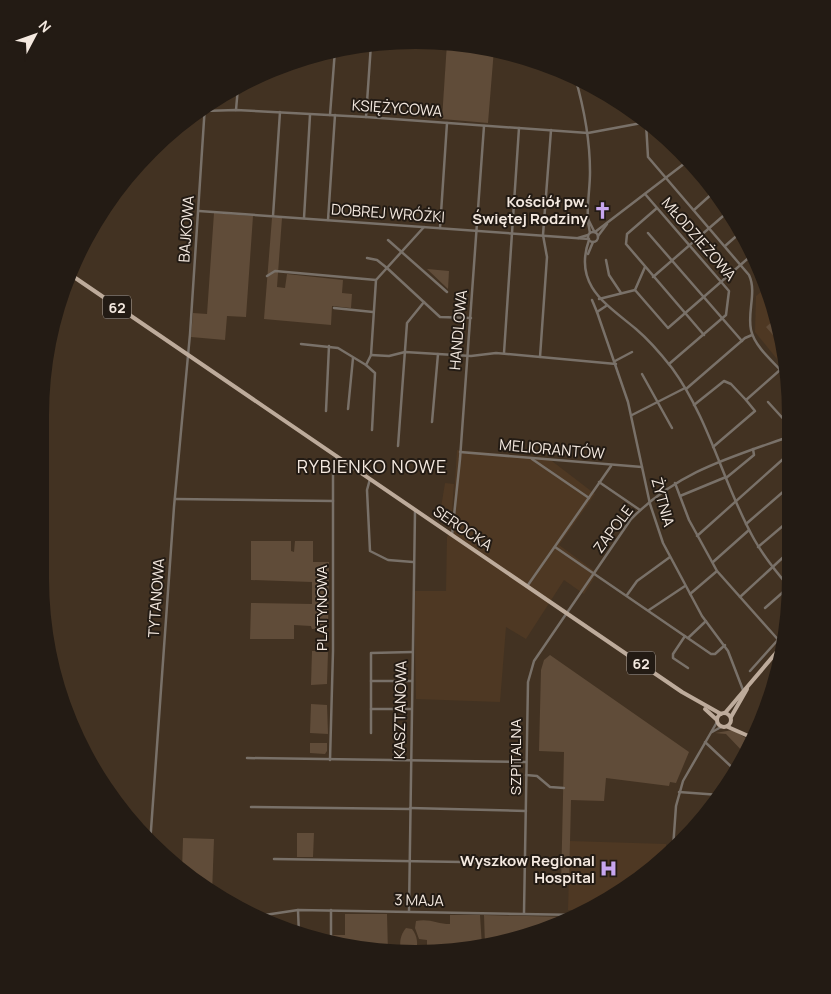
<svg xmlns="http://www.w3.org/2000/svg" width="831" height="994" font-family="Manrope,sans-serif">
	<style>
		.built { fill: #4e3823 }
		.green { fill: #604c39 }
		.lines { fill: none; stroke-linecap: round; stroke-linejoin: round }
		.minor { stroke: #797169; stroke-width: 2.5 }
		.major { stroke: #bdab9b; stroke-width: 4 }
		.labels { text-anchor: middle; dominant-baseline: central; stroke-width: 4; stroke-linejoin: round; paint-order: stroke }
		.shield { fill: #231b14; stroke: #b5aba3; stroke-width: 1 }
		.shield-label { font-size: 14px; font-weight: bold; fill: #f4e9e0 }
		.street-label { font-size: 15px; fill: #f4e9e0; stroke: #231b14 }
		.poi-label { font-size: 15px; font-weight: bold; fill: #f4e9e0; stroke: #231b14; text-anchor: end }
		.quarter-label { font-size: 18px; letter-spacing: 1px; fill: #f4e9e0; stroke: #231b14 }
	</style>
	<rect width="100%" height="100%" fill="#423222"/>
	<g class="built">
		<path d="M 767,287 L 784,342 L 786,361 L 781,364 L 755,332 L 756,296 Z"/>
		<path d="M 457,450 L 548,458 L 595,494 L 559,545 L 597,573 L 584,594 L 564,580 L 526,639 L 506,627 L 500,702 L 416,699 L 414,591 L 446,591 L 447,537 L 452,529 Z"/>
		<path d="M 445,483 L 454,484 L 451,528 L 439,520 Z"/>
		<path d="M 570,841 L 666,844 L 667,853 L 624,891 L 587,910 L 568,910 Z"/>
	</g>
	<g class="green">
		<path d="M 447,43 L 494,49 L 488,123 L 442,119 Z"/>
		<path d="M 214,213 L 253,216 L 246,317 L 227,316 L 225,340 L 191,337 L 193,313 L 207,314 Z"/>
		<path d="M 272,218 L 282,218 L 277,287 L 285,288 L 287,274 L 343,280 L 342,293 L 352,294 L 351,308 L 332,306 L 331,325 L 264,319 Z"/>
		<path d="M 427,269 L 449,271 L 448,289 Z"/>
		<path d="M 776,318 L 782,337 L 778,341 L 766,327 Z"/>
		<path d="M 251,541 L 291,541 L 291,551 L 294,552 L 295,541 L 313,541 L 313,562 L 329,562 L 328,628 L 312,629 L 311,626 L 294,625 L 294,639 L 250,639 L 251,603 L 312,604 L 312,582 L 251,580 Z"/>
		<path d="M 312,651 L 328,651 L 327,684 L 311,685 Z"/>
		<path d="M 550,655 L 689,752 L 676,783 L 670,782 L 669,786 L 606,778 L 604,801 L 571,800 L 569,885 L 561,887 L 564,752 L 539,751 L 541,670 L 544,660 Z"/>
		<path d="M 311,704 L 327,705 L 328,734 L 310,733 Z"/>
		<path d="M 733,730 L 752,742 L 746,755 L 726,734 L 715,733 Z"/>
		<path d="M 310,743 L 327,743 L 327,751 L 325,754 L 310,753 Z"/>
		<path d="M 297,833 L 314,833 L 313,857 L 297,857 Z"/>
		<path d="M 183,838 L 214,839 L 212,894 L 182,871 Z"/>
		<path d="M 345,914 L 387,914 L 388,953 L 333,942 L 332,935 L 345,935 Z"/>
		<path d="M 450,915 L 480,915 L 482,946 L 465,951 L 427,952 L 427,940 L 419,939 L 415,928 L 416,921 C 429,918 438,924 450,924 Z"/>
		<path d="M 484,915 L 565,917 L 565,922 L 485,945 Z"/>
		<path d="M 406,928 L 412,929 C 417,935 419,945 415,952 L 403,953 C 398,945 400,935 406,928 Z"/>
	</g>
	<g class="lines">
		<g class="minor">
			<path d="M 575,77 C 584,108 590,140 590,172 C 590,193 585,212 590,233"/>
			<path d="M 236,110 L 238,87"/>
			<path d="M 204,111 L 236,110 L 366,117 L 588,133 L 647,122"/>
			<path d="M 330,115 L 335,50"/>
			<path d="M 366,117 L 371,44"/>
			<path d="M 646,123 L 648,157 L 749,275 C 757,292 747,312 751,330 C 755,348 776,364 787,377"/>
			<path d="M 645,194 L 729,291 L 726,315 L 669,364"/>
			<path d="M 657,208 L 627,234 L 626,244 L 704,335"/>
			<path d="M 694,210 L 715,191"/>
			<path d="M 199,211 L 589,239"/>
			<path d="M 273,216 L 280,112"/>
			<path d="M 587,217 L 594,231"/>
			<path d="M 304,218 L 310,115"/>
			<path d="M 328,220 L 335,115"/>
			<path d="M 440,228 L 447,123"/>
			<circle cx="593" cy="237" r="5"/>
			<path d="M 595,232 L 689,160"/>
			<path d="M 648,233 L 742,341"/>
			<path d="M 598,236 L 607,224"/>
			<path d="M 578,238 L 588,235"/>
			<path d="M 388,240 L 447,292"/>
			<path d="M 589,240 C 573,285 606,304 636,329 C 649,340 661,354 672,368 C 710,420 723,484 754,539 C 764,557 777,573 790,588"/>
			<path d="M 725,246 L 741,232"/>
			<path d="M 588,254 L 593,242"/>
			<path d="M 367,258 L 377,260 L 387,268 L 440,317 L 471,318"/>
			<path d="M 606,260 L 609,275 L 621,293"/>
			<path d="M 645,267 L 635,290 L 668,328 L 753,254"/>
			<path d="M 267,276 L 275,271 L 376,280"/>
			<path d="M 653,277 L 730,210"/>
			<path d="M 599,299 L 635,290"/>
			<path d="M 592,300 L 597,312"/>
			<path d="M 606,306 L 597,312 L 628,402 L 650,504 L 663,543 L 702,616 L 728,651 L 743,690"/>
			<path d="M 334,308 L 373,312"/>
			<path d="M 301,344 L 338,348 L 366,365 L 375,373 L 372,430"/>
			<path d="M 504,353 L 519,128"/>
			<path d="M 371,355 L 389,356 L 405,352 L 471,356 L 496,353 L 616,364"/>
			<path d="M 540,357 L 547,257 L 543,235 L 551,130"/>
			<path d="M 615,361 L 632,352"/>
			<path d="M 366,365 L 371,355 L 376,280 L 424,227"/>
			<path d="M 642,374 L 672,428"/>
			<path d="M 686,389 L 745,338 L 752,335"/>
			<path d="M 768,402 L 788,424 L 791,421"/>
			<path d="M 694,405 L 724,381 L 731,384 L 746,400 L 780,370"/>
			<path d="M 348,409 L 353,358"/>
			<path d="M 326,411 L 329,346"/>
			<path d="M 632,415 L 685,388"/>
			<path d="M 432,422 L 438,354"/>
			<path d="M 788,437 L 791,442"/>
			<path d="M 398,446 L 407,323 L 424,302"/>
			<path d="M 713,447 L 755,411 L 746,400"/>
			<path d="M 460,452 L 642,467"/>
			<path d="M 532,459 L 589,498"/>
			<path d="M 726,478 L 754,455 L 753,449"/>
			<path d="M 370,479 L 367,490 L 370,551 L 388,560 L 413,562"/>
			<path d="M 599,482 L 640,510"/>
			<path d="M 675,483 L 689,520 L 717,571 L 782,644"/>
			<path d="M 680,496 L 726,477"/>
			<path d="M 175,499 L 333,501"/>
			<path d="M 746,524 L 791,485"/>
			<path d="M 452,535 L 460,459 L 484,126"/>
			<path d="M 697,536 L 791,452"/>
			<path d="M 555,547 L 711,654 L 715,654 L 725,645"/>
			<path d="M 758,547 L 791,519"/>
			<path d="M 713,562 L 749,530"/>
			<path d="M 528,585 L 611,466"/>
			<path d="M 690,594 L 717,571"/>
			<path d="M 627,595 L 637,581 L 670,557"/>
			<path d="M 740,597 L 790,551"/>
			<path d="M 765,608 L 790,586"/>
			<path d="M 649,610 L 685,586"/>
			<path d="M 685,636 L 673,654 L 673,658 L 688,668"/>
			<path d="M 688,638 L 706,621"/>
			<path d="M 750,671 L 784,633"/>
			<path d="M 371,681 L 412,681"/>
			<path d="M 371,709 L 371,653 L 412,652"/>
			<path d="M 712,732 L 721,727"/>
			<path d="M 371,733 L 371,709 L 411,709"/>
			<path d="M 705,742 L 737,772"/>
			<path d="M 247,758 L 526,762"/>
			<path d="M 330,760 L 333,651 L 333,466 L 337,456"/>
			<path d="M 526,775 L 537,776 L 550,787 L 564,788"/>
			<path d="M 679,792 L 720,795"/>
			<path d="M 251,807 L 410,809"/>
			<path d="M 410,808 L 526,811"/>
			<path d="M 150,844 L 174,507 L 190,334 L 205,105"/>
			<path d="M 673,848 L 676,806 L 683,781 L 717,722"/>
			<path d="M 274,859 L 525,863"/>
			<path d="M 298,910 L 299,935"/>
			<path d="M 331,910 L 331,941"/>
			<path d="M 409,911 L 415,511"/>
			<path d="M 524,913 L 528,682 L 534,661 L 631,519 C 679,471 729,458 791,436"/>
			<path d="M 258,916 L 298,910 L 580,915"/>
		</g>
		<g class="major">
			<path d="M 71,275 L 682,692 L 721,714"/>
			<path d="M 705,709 L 717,720"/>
			<circle cx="724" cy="720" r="7"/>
			<path d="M 725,713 L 781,647"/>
			<path d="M 731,717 L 747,689"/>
			<path d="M 728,727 L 753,738"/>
		</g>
	</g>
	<defs>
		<symbol id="church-bare" viewBox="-9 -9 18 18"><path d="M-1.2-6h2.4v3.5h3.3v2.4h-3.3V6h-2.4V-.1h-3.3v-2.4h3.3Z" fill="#c7a6ef" stroke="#231b14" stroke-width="2.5" paint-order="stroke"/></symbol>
		<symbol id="hospital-bare" viewBox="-9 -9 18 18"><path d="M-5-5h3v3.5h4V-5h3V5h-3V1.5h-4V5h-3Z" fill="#c7a6ef" stroke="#231b14" stroke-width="2.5" paint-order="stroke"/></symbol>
	</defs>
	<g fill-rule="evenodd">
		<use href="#church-bare" x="590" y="198" width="25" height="25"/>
		<use href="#hospital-bare" x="596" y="856" width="25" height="25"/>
	</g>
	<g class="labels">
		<g class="shield">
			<rect x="103" y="295.5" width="28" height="23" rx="4"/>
			<rect x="627" y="651.5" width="28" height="23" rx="4"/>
		</g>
		<g class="shield-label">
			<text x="117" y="307">62</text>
			<text x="641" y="663">62</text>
		</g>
		<g class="street-label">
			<text transform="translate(397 108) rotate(4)">KSIĘŻYCOWA</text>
			<text transform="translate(388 213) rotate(4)">DOBREJ WRÓŻKI</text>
			<text transform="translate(186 229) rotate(-86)">BAJKOWA</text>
			<text transform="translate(699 239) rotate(49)">MŁODZIEŻOWA</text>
			<text transform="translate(458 330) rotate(-85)">HANDLOWA</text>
			<text transform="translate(552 449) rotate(5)">MELIORANTÓW</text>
			<text transform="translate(663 502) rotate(75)">ŻYTNIA</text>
			<text transform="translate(463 528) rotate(34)">SEROCKA</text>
			<text transform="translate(613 529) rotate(-53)">ZAPOLE</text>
			<text transform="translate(156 598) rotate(-86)">TYTANOWA</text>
			<text transform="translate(321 608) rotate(-90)">PLATYNOWA</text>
			<text transform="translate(400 710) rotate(-89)">KASZTANOWA</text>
			<text transform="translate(515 757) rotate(-90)">SZPITALNA</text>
			<text transform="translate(419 900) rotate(1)">3 MAJA</text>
		</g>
		<g class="poi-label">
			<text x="588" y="201">Kościół pw.<tspan x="588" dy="17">Świętej Rodziny</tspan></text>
			<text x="595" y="860">Wyszkow Regional<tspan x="595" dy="17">Hospital</tspan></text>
		</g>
		<g class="quarter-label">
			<text x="372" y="466">RYBIENKO NOWE</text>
		</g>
	</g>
	<path d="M0 0H831V994H0ZM415 49H416A366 366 0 0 1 782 415V579A366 366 0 0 1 416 945H415A366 366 0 0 1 49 579V415A366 366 0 0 1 415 49Z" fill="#231b14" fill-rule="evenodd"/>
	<g transform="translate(35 35) rotate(49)" stroke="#231b14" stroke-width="4" paint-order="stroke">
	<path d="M0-4L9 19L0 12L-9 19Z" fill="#f4e9e0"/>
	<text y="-8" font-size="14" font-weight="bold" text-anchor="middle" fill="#f4e9e0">N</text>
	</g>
</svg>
